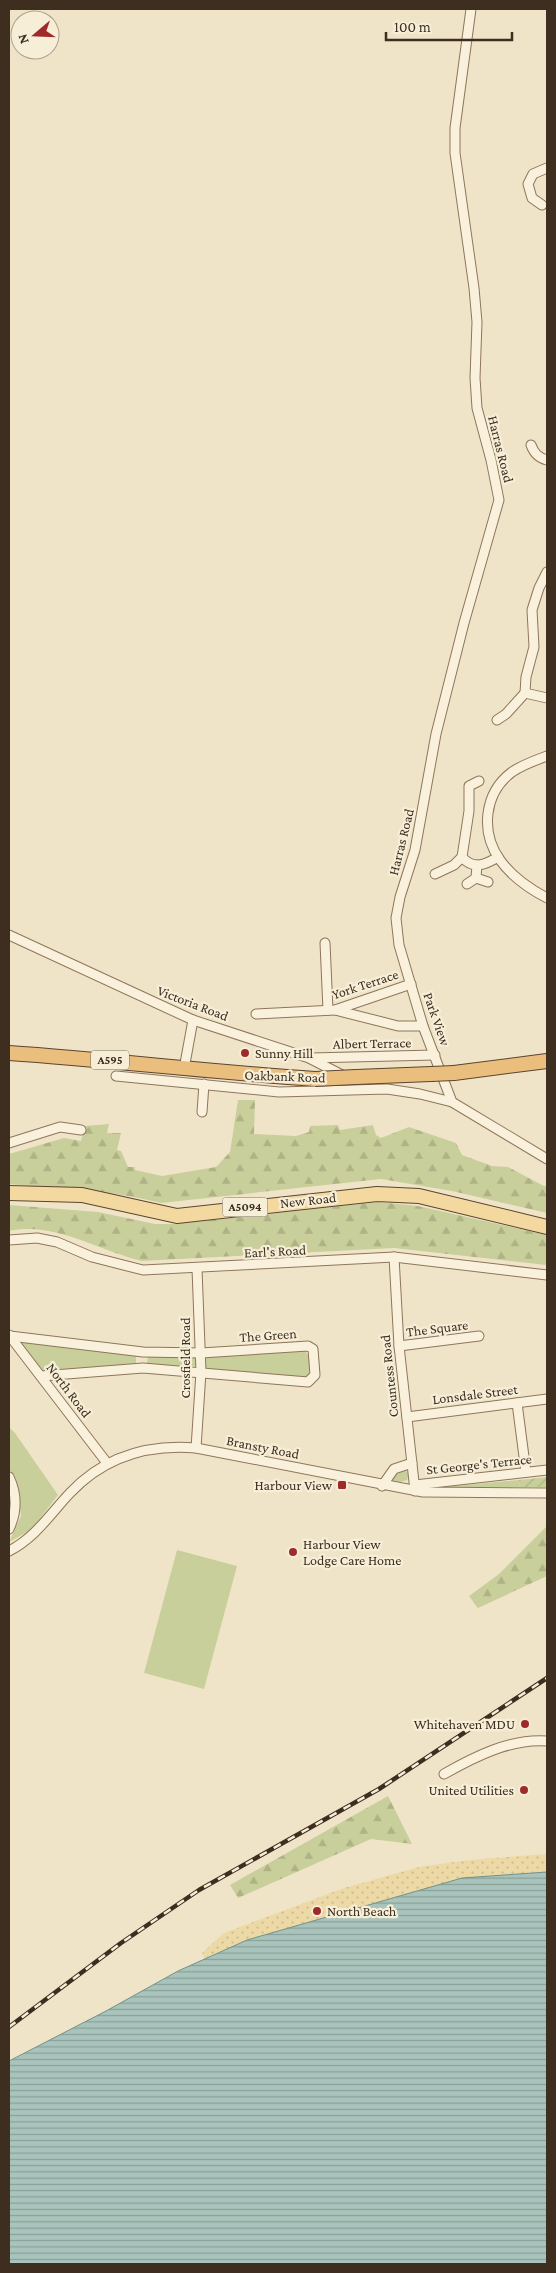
<svg xmlns="http://www.w3.org/2000/svg" width="556" height="2273" font-family="'Crimson Pro',serif">
	<style>
		.grass { fill: #c9cf9b }
		.forest { fill: url(#forest-firs) }
		.sand { fill: url(#sand-dots) }
		.garden { fill: url(#garden-furrows) }
		.water { fill: url(#water-rules); stroke: #6f938a }
		.lines { fill: none; stroke-linecap: round; stroke-linejoin: round }
		.minor-casing { stroke: #8d765c; stroke-width: 11 }
		.primary-casing { stroke: #5b4430; stroke-width: 16 }
		.trunk-casing { stroke: #5b4430; stroke-width: 16 }
		.minor { stroke: #faf1dc; stroke-width: 9 }
		.primary { stroke: #f3d9a0; stroke-width: 14 }
		.trunk { stroke: #eabe7c; stroke-width: 14 }
		.rail-casing { stroke: #3d2e20; stroke-width: 4.5 }
		.rail { stroke: #f7eed8; stroke-width: 2.5; stroke-dasharray: 8; stroke-linecap: butt }
		.trunk-bridge-casing { stroke: #5b4430; stroke-width: 16; stroke-linecap: butt }
		.trunk-bridge { stroke: #eabe7c; stroke-width: 14 }
		.poi-dot { fill: #9e2a2b; stroke: #f7eed8; stroke-width: 2 }
		.labels { text-anchor: middle; dominant-baseline: central; stroke-width: 4.5; stroke-linejoin: round; paint-order: stroke }
		.shield { fill: #f7eed8; stroke: #756857; stroke-width: 1 }
		.shield-label { font-size: 12px; font-weight: bold; fill: #3d2e20 }
		.street-label { font-size: 14px; fill: #3d2e20; stroke: #f7eed8 }
		.poi-label { font-size: 14px; fill: #3d2e20; stroke: #f7eed8; text-anchor: start }
	</style>
	<defs>
		<pattern id="forest-firs" width="22" height="20" patternUnits="userSpaceOnUse" patternTransform="scale(1.25)"><rect width="22" height="20" fill="#c9cf9b"/><path d="M5 1l3.5 6h-7zM16 11l3.5 6h-7z" fill="#aeb285"/></pattern>
		<pattern id="sand-dots" width="8" height="8" patternUnits="userSpaceOnUse" patternTransform="scale(1.25)"><rect width="8" height="8" fill="#ecd9a5"/><path d="M2 2h.1M6 6h.1" fill="none" stroke="#cbbb8e" stroke-width="1.8" stroke-linecap="round"/></pattern>
		<pattern id="garden-furrows" width="10" height="10" patternUnits="userSpaceOnUse" patternTransform="scale(1.25)"><rect width="10" height="10" fill="#c9cf9b"/><path d="M-1 1l2-2M0 10L10 0M9 11l2-2" fill="none" stroke="#aeb285"/></pattern>
		<pattern id="water-rules" width="6" height="5" patternUnits="userSpaceOnUse" patternTransform="scale(1.25)"><rect width="6" height="5" fill="#a9c4bc"/><path d="M0 2.5h6" fill="none" stroke="#8ba098"/></pattern>
	</defs>
	<rect width="100%" height="100%" fill="#f0e4c8"/>
	<g class="grass">
		<path d="M 18,1341 L 136,1354 L 136,1366 L 43,1373 Z"/>
		<path d="M 304,1350 L 310,1357 L 310,1374 L 303,1379 L 206,1368 L 206,1356 Z"/>
		<path d="M 148,1356 L 196,1356 L 196,1366 L 149,1365 L 147,1364 Z"/>
		<path d="M 9,1427 L 15,1433 L 58,1495 L 31,1530 L 9,1542 L 21,1516 L 17,1484 L 9,1469 Z"/>
		<path d="M 404,1469 L 409,1474 L 407,1480 L 400,1482 L 390,1480 L 399,1471 Z"/>
		<path d="M 519,1480 L 520,1487 L 434,1488 Z"/>
		<path d="M 177,1550 L 237,1566 L 204,1689 L 144,1673 Z"/>
	</g>
	<g class="forest">
		<path d="M 238,1100 L 255,1100 L 254,1134 L 296,1136 L 309,1132 L 310,1126 L 338,1125 L 340,1130 L 373,1125 L 376,1135 L 381,1138 L 409,1127 L 456,1143 L 462,1155 L 492,1166 L 508,1167 L 544,1186 L 547,1186 L 547,1213 L 452,1191 L 381,1179 L 161,1203 C 112,1190 60,1189 9,1184 L 9,1154 L 64,1138 L 81,1141 L 85,1126 L 109,1124 L 107,1133 L 121,1133 L 117,1150 L 121,1151 L 128,1167 L 135,1167 L 135,1170 L 162,1176 L 216,1167 L 230,1152 Z"/>
		<path d="M 378,1202 L 418,1206 L 547,1235 L 547,1265 L 394,1248 L 142,1261 C 99,1251 54,1221 9,1231 L 9,1205 L 98,1212 L 155,1224 L 174,1224 Z"/>
		<path d="M 547,1526 L 547,1576 L 478,1608 L 469,1596 L 499,1574 Z"/>
		<path d="M 388,1796 L 412,1844 L 371,1839 L 238,1898 L 230,1885 Z"/>
	</g>
	<path class="sand" d="M 547,1854 L 547,1872 L 462,1878 L 247,1940 L 205,1959 L 202,1953 L 224,1933 L 344,1888 L 419,1867 L 469,1860 Z"/>
	<path class="garden" d="M 547,1477 L 547,1487 L 520,1487 L 519,1480 Z"/>
	<path class="water" d="M 547,1872 L 547,2264 L 9,2264 L 9,2061 L 106,2011 L 178,1971 L 247,1940 L 462,1878 Z"/>
	<g class="lines">
		<defs>
			<g id="minor">
				<path d="M 542,205 L 532,198 L 528,184 L 533,174 L 547,168"/>
				<path d="M 531,445 C 534,453 538,458 547,460"/>
				<path d="M 547,572 L 539,588 L 532,610 L 534,647 L 526,677 L 525,693 L 547,698"/>
				<path d="M 497,720 L 506,714 L 525,693"/>
				<path d="M 547,756 C 536,760 522,765 512,772 C 484,793 480,832 500,860 C 512,877 530,889 547,898"/>
				<path d="M 479,781 L 469,786 L 469,811 L 462,857 C 473,870 485,865 498,857"/>
				<path d="M 435,874 L 454,865 L 462,857"/>
				<path d="M 476,878 L 488,882"/>
				<path d="M 467,884 L 476,878 L 477,865"/>
				<path d="M 9,935 L 193,1020 L 309,1058 L 344,1076"/>
				<path d="M 325,943 L 328,1010"/>
				<path d="M 335,1010 L 398,1026 L 423,1026"/>
				<path d="M 256,1014 L 335,1010 L 411,984"/>
				<path d="M 310,1058 L 435,1055"/>
				<path d="M 184,1069 L 193,1020"/>
				<path d="M 116,1076 L 279,1092 L 387,1089 L 420,1094 L 452,1102 L 547,1159"/>
				<path d="M 452,1102 L 423,1026 L 399,945 L 396,918 L 400,897 L 415,850 L 436,734 L 464,623 L 499,500 L 491,460 L 477,408 L 475,378 L 477,322 L 474,288 L 455,153 L 455,128 L 471,9"/>
				<path d="M 202,1112 L 204,1084"/>
				<path d="M 9,1143 L 60,1127 L 81,1130"/>
				<path d="M 9,1240 L 37,1238 L 57,1242 L 92,1257 L 143,1270 L 394,1257 L 547,1275"/>
				<path d="M 394,1257 L 399,1346 L 415,1491"/>
				<path d="M 9,1335 L 107,1463"/>
				<path d="M 10,1336 L 143,1352 L 201,1353 L 308,1346 L 313,1349 L 315,1375 L 308,1382 L 143,1368 L 41,1376"/>
				<path d="M 399,1346 L 479,1336"/>
				<path d="M 517,1403 L 526,1472"/>
				<path d="M 407,1417 L 547,1399"/>
				<path d="M 196,1448 L 201,1372 L 197,1269"/>
				<path d="M 9,1477 C 17,1494 17,1512 9,1529"/>
				<path d="M 415,1485 L 547,1470"/>
				<path d="M 382,1486 L 394,1469 L 412,1463"/>
				<path d="M 9,1551 C 36,1537 50,1514 70,1493 C 104,1457 148,1444 196,1448 L 423,1492 L 547,1493"/>
				<path d="M 444,1774 C 474,1757 511,1738 547,1741"/>
			</g>
			<path id="primary" d="M 9,1193 L 82,1195 L 177,1216 L 377,1194 L 419,1196 L 547,1227"/>
			<g id="trunk">
				<path d="M 9,1053 C 111,1060 212,1072 315,1079"/>
				<path d="M 454,1073 L 547,1061"/>
				<path d="M 356,1077 L 431,1074"/>
			</g>
		</defs>
		<use href="#minor" class="minor-casing"/>
		<use href="#primary" class="primary-casing"/>
		<use href="#trunk" class="trunk-casing"/>
		<use href="#minor" class="minor"/>
		<use href="#primary" class="primary"/>
		<use href="#trunk" class="trunk"/>
		<defs>
			<path id="rail" d="M 9,2027 L 121,1943 L 199,1890 L 379,1789 L 547,1678"/>
		</defs>
		<use href="#rail" class="rail-casing"/>
		<use href="#rail" class="rail"/>
		<defs>
			<g id="trunk-bridge">
				<path d="M 431,1074 L 454,1073"/>
				<path d="M 315,1079 L 356,1077"/>
			</g>
		</defs>
		<use href="#trunk-bridge" class="trunk-bridge-casing"/>
		<use href="#trunk-bridge" class="trunk-bridge"/>
	</g>
	<g class="poi-dot">
		<circle cx="245" cy="1053" r="5"/>
		<rect x="337" y="1480" width="10" height="10" rx="2.5"/>
		<circle cx="293" cy="1552" r="5"/>
		<circle cx="525" cy="1724" r="5"/>
		<circle cx="524" cy="1790" r="5"/>
		<circle cx="317" cy="1911" r="5"/>
	</g>
	<g class="labels">
		<g class="shield">
			<rect x="91" y="1050.5" width="38" height="19" rx="4"/>
			<rect x="222.5" y="1197.5" width="45" height="19" rx="4"/>
		</g>
		<g class="shield-label">
			<text x="110" y="1060">A595</text>
			<text x="245" y="1207">A5094</text>
		</g>
		<g class="street-label">
			<text transform="translate(501 449) rotate(76)">Harras Road</text>
			<text transform="translate(401 842) rotate(-76)">Harras Road</text>
			<text transform="translate(365 984) rotate(-18)">York Terrace</text>
			<text transform="translate(193 1003) rotate(21)">Victoria Road</text>
			<text transform="translate(437 1019) rotate(71)">Park View</text>
			<text transform="translate(372 1043) rotate(-1)">Albert Terrace</text>
			<text transform="translate(285 1076) rotate(2)">Oakbank Road</text>
			<text transform="translate(308 1200) rotate(-6)">New Road</text>
			<text transform="translate(275 1251) rotate(-3)">Earl's Road</text>
			<text transform="translate(437 1328) rotate(-7)">The Square</text>
			<text transform="translate(268 1335) rotate(-4)">The Green</text>
			<text transform="translate(185 1358) rotate(-90)">Crosfield Road</text>
			<text transform="translate(389 1376) rotate(-96)">Countess Road</text>
			<text transform="translate(69 1390) rotate(53)">North Road</text>
			<text transform="translate(475 1394) rotate(-7)">Lonsdale Street</text>
			<text transform="translate(263 1447) rotate(11)">Bransty Road</text>
			<text transform="translate(479 1464) rotate(-6)">St George's Terrace</text>
		</g>
		<g class="poi-label">
			<text x="255" y="1053">Sunny Hill</text>
			<text x="332" y="1485" text-anchor="end">Harbour View</text>
			<text x="303" y="1544">Harbour View<tspan x="303" dy="16">Lodge Care Home</tspan></text>
			<text x="515" y="1724" text-anchor="end">Whitehaven MDU</text>
			<text x="514" y="1790" text-anchor="end">United Utilities</text>
			<text x="327" y="1911">North Beach</text>
		</g>
	</g>
	<rect width="556" height="2273" fill="none" stroke="#3d2e20" stroke-width="20"/>
	<g transform="translate(35 35) rotate(251)"><circle r="24" fill="#f7eed8" stroke="#ada18e"/>
	<path d="M0-4L9 19L0 12L-9 19Z" fill="#9e2a2b"/>
	<text y="-8" font-size="14" font-weight="bold" text-anchor="middle" fill="#3d2e20">N</text>
	</g>
	<path d="M386 32v8h126v-8" fill="none" stroke="#3d2e20" stroke-width="2.5"/>
	<text x="394" y="32" font-size="15" fill="#3d2e20" stroke="#f7eed8" stroke-width="4" paint-order="stroke">100 m</text>
</svg>
